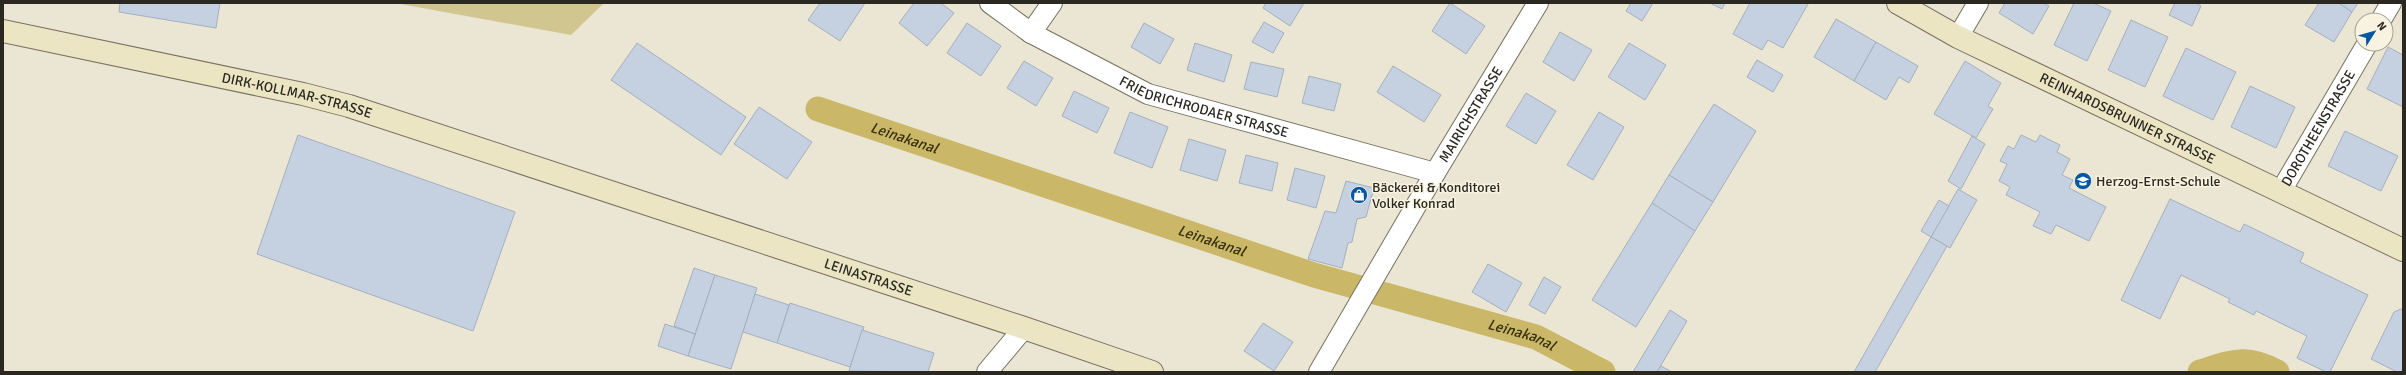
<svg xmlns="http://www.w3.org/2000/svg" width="2406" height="375" font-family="Signika,sans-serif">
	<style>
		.green { fill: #d2c690 }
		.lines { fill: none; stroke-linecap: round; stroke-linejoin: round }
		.canal { stroke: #cab868; stroke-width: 25 }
		.building { fill: #c5d1e0; stroke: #a4b0bf }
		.street-casing { stroke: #767261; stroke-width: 22 }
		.secondary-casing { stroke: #767261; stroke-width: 24 }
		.street { stroke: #fff; stroke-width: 20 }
		.secondary { stroke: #ece5c4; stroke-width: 22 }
		.labels { text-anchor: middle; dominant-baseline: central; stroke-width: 3; stroke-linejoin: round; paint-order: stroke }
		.street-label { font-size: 14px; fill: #2a2821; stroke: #f7f3e0 }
		.poi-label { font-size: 14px; fill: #2a2821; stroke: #f7f3e0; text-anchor: start }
		.water-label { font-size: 15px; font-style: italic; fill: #38310d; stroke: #f7f3e0 }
	</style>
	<rect width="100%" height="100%" fill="#eae6d3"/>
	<path class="green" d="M 395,3 L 604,3 L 571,35 Z"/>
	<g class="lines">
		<g class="canal">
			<path id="s1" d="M 818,109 L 1314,275 L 1536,337 L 1603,372"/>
			<path d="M 2200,372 C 2233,362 2246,355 2277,372"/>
		</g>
	</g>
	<g class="building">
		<path d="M 120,3 L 220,3 L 216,28 L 119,12 Z"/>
		<path d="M 820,3 L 865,3 L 840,41 L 808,20 Z"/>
		<path d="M 914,3 L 941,3 L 954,13 L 927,46 L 899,23 Z"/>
		<path d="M 1266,3 L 1304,3 L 1290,26 L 1263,8 Z"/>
		<path d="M 1450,3 L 1485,26 L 1466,54 L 1432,31 Z"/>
		<path d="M 1631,3 L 1653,3 L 1642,21 L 1626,11 Z"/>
		<path d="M 1710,3 L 1725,3 L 1722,9 Z"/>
		<path d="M 1750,3 L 1807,3 L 1808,4 L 1783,48 L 1768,40 L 1762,50 L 1733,34 Z"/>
		<path d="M 2005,3 L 2043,3 L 2049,6 L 2033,34 L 1999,13 Z"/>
		<path d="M 2074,3 L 2093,3 L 2111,11 L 2087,61 L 2054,45 Z"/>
		<path d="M 2175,3 L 2195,3 L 2201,6 L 2192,26 L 2169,15 Z"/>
		<path d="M 2319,3 L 2339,3 L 2352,12 L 2334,42 L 2305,25 Z"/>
		<path d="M 2339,3 L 2358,3 L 2352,12 Z"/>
		<path d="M 1836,19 L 1876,42 L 1854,81 L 1814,57 Z"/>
		<path d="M 2131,20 L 2168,37 L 2145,87 L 2108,70 Z"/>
		<path d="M 1264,22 L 1284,33 L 1273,53 L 1252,42 Z"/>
		<path d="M 967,23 L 1001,46 L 981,76 L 947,53 Z"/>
		<path d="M 1144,23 L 1174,39 L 1160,64 L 1131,47 Z"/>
		<path d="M 1560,32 L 1592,50 L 1574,81 L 1543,62 Z"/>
		<path d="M 1876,42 L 1918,66 L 1909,83 L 1899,77 L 1886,100 L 1854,81 Z"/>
		<path d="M 637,43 L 746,117 L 721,155 L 611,80 Z"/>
		<path d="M 1195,43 L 1232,55 L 1224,82 L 1187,70 Z"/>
		<path d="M 1629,43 L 1666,65 L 1645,100 L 1608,77 Z"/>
		<path d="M 2388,47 L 2403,55 L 2403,107 L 2367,89 Z"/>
		<path d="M 2186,48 L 2236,72 L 2213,120 L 2163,96 Z"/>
		<path d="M 1757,60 L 1783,75 L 1773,92 L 1747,77 Z"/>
		<path d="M 1024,61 L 1053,78 L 1036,106 L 1007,88 Z"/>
		<path d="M 1965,61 L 2001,83 L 1988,106 L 1993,109 L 1976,138 L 1934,114 Z"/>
		<path d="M 1251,62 L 1284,69 L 1277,97 L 1244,89 Z"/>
		<path d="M 1393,66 L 1441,95 L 1424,122 L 1377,92 Z"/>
		<path d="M 1309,76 L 1341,84 L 1334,111 L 1302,103 Z"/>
		<path d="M 2250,86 L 2295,107 L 2276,148 L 2231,127 Z"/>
		<path d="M 1074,91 L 1109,108 L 1097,133 L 1062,116 Z"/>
		<path d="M 1526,93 L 1556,111 L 1536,144 L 1506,126 Z"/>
		<path d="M 1714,104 L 1756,131 L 1713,202 L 1669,175 Z"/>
		<path d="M 759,107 L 812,142 L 787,179 L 734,144 Z"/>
		<path d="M 1130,112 L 1168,127 L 1152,168 L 1114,153 Z"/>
		<path d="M 1599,112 L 1624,127 L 1593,180 L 1567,165 Z"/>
		<path d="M 2345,131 L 2398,156 L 2381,191 L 2328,166 Z"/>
		<path d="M 298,135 L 515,212 L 473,331 L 257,254 Z"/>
		<path d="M 2021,135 L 2036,142 L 2040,135 L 2060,145 L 2057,152 L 2070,159 L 2062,175 L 2073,180 L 2069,188 L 2106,207 L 2089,241 L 2056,225 L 2051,234 L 2033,226 L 2040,212 L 2006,195 L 2010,187 L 1999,181 L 2007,164 L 2000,161 L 2008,146 L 2014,149 Z"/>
		<path d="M 1972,136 L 1985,144 L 1961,189 L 1948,181 Z"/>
		<path d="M 1189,139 L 1226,150 L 1217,181 L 1180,170 Z"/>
		<path d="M 1246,155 L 1278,163 L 1272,191 L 1239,183 Z"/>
		<path d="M 1295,168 L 1325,176 L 1316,208 L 1287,200 Z"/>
		<path d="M 1669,175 L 1713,202 L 1695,231 L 1652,203 Z"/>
		<path d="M 1346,181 L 1374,188 L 1366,217 L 1357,219 L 1352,242 L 1348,243 L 1342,268 L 1308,259 L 1325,211 L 1336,213 Z"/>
		<path d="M 1958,189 L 1977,200 L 1950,248 L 1931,237 Z"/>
		<path d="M 2170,199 L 2240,232 L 2244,224 L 2304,253 L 2300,262 L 2368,295 L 2330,372 L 2326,372 L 2297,358 L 2307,336 L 2256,311 L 2254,315 L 2228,302 L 2230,299 L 2181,275 L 2160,319 L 2121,300 Z"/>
		<path d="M 1939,200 L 1949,206 L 1931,237 L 1921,231 Z"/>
		<path d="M 1652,203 L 1695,231 L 1636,327 L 1592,300 Z"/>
		<path d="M 1931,237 L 1947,246 L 1875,372 L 1854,372 Z"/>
		<path d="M 1488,264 L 1522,283 L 1506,312 L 1472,292 Z"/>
		<path d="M 694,268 L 715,275 L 695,334 L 674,326 Z"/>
		<path d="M 715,275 L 757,288 L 731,369 L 688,356 Z"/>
		<path d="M 1544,277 L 1561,287 L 1545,314 L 1529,305 Z"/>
		<path d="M 755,294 L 789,305 L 777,343 L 743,332 Z"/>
		<path d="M 790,303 L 864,327 L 850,367 L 777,343 Z"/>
		<path d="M 2401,309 L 2403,310 L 2403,372 L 2397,372 L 2371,359 L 2394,312 Z"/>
		<path d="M 1670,310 L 1687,321 L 1657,372 L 1633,372 Z"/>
		<path d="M 1263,323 L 1293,342 L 1274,371 L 1244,351 Z"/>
		<path d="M 665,324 L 695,334 L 688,356 L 658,346 Z"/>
		<path d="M 862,330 L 934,353 L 928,372 L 849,371 Z"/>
		<path d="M 1661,366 L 1672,372 L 1657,372 Z"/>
	</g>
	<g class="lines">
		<defs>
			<g id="street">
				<path id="s2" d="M 990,3 L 1031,33 L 1148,94 L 1435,173"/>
				<path d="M 2381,20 L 2391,3"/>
				<path d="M 1031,33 L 1052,3"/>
				<path d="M 1958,37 L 1978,3"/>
				<path id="s3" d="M 2281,191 L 2367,44"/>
				<path d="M 987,372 L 1024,328"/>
				<path id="s4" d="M 1319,372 L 1435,173 L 1538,3"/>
			</g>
			<g id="secondary">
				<path id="s5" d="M 1898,3 L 1958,37 L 2403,250"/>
				<path id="s6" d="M 3,31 L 303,94 L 349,106 L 1024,328 L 1152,372"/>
			</g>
		</defs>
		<use href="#street" class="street-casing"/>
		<use href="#secondary" class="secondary-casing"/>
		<use href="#street" class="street"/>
		<use href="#secondary" class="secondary"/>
	</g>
	<defs>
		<symbol id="school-disc" viewBox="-11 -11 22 22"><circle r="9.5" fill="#0556a4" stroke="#f7f3e0"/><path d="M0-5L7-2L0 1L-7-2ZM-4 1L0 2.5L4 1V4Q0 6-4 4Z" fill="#fff"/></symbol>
		<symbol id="shop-disc" viewBox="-11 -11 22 22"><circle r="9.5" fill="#0556a4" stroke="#f7f3e0"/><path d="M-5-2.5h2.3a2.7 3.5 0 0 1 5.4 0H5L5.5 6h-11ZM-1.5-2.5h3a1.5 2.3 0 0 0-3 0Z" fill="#fff"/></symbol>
	</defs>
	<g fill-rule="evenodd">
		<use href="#school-disc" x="2073" y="171" width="20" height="20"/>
		<use href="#shop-disc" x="1349" y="185" width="20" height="20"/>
	</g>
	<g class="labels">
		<g class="street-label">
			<text stroke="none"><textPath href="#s6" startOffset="301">DIRK-KOLLMAR-STRASSE</textPath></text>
			<text stroke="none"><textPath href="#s2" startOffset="240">FRIEDRICHRODAER STRASSE</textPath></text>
			<text stroke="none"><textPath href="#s4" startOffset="299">MAIRICHSTRASSE</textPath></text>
			<text stroke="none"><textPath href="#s5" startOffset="257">REINHARDSBRUNNER STRASSE</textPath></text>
			<text stroke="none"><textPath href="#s3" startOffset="73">DOROTHEENSTRASSE</textPath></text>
			<text stroke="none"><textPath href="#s6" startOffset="901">LEINASTRASSE</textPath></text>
		</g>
		<g class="poi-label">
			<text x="2096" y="181">Herzog-Ernst-Schule</text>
			<text x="1372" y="187">Bäckerei &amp; Konditorei<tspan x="1372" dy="16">Volker Konrad</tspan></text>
		</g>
		<g class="water-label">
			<text stroke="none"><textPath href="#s1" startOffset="91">Leinakanal</textPath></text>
			<text stroke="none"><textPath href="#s1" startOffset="415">Leinakanal</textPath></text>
			<text stroke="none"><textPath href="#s1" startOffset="739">Leinakanal</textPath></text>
		</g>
	</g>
	<rect width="2406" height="375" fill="none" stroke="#2a2821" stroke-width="8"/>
	<g transform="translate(2374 32) rotate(53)"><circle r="19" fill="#f7f3e0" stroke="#a5a294"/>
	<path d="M0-3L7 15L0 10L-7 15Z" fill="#0556a4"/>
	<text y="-6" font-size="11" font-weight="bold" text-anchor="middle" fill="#2a2821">N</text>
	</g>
</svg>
